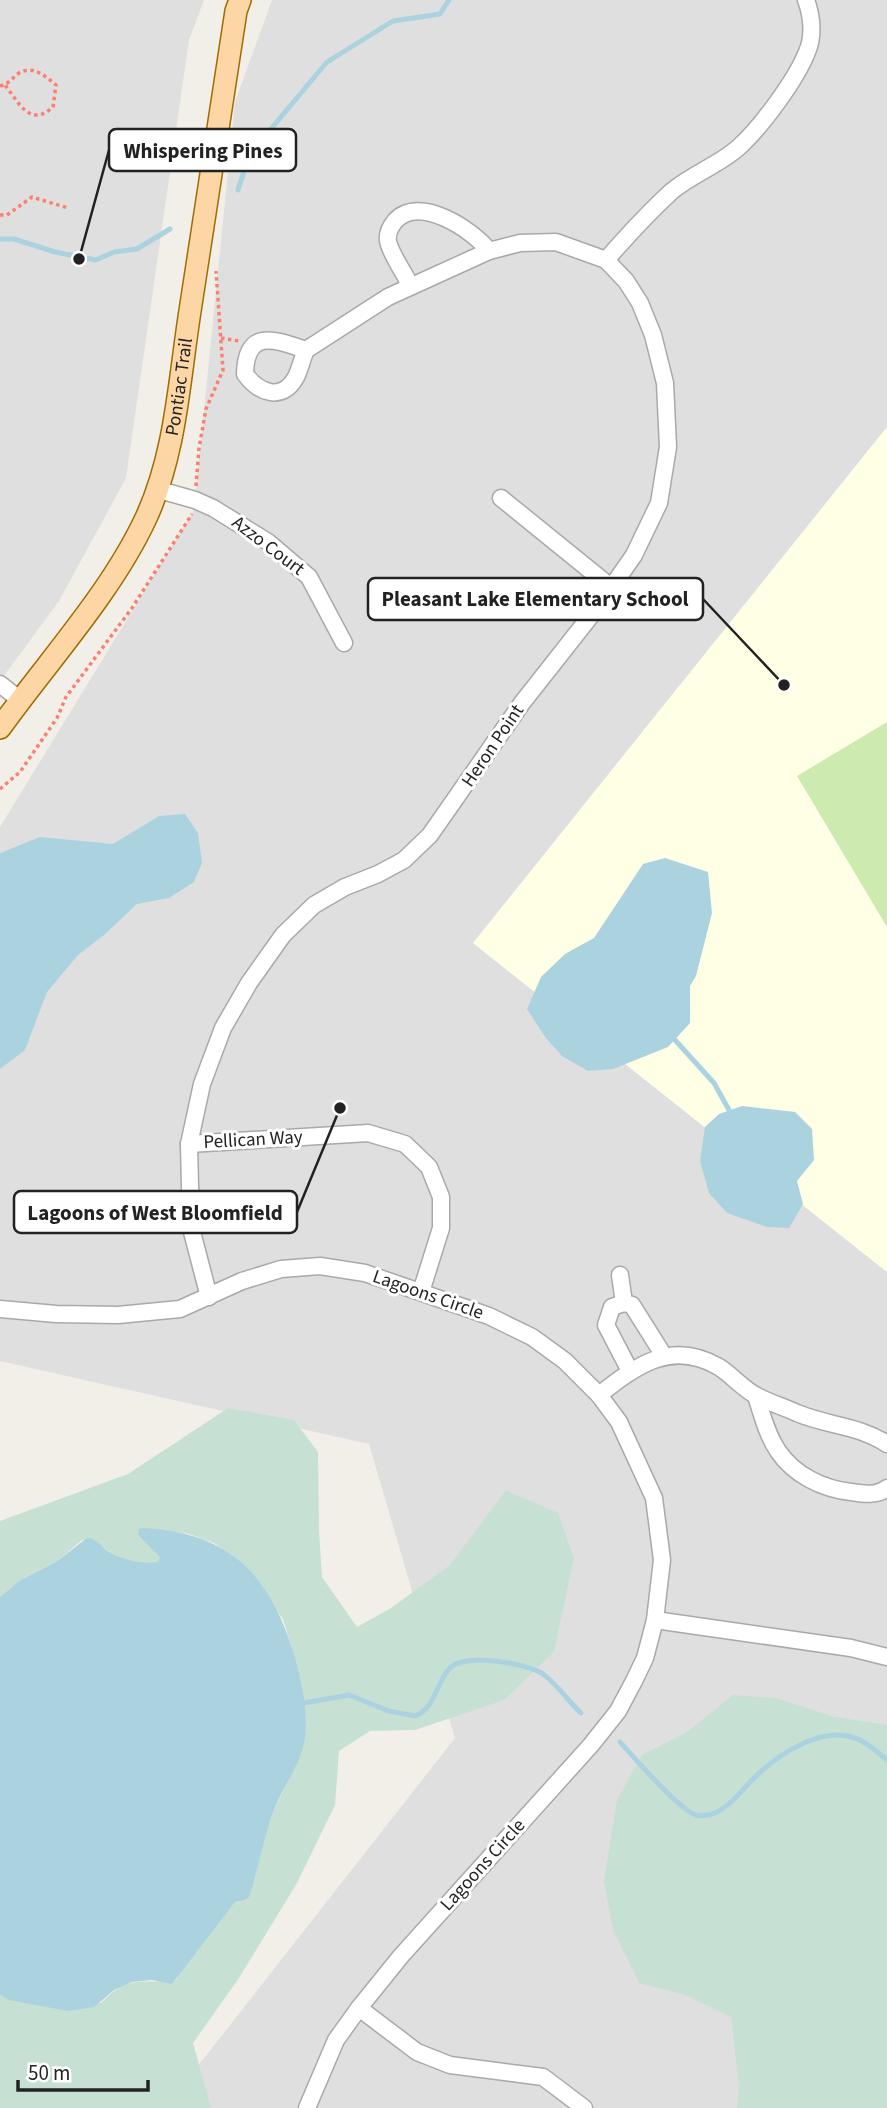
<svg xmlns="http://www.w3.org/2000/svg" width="887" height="2108" font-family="'Source Sans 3',sans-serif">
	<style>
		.residential { fill: #e0dfdf }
		.education { fill: #ffffe5 }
		.grass { fill: #cdebb0 }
		.wetland { fill: #c6e0d4 }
		.water { fill: #aad3df }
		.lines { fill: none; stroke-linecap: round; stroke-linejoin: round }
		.stream { stroke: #aad3df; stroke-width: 5 }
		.minor-casing { stroke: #a9a9a9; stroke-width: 19 }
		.major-casing { stroke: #a06b00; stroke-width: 24 }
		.path { stroke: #fa8072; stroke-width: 3.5; stroke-dasharray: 3.5 3.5; stroke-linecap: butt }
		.minor { stroke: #fff; stroke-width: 16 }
		.major { stroke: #fcd6a4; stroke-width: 21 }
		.labels { text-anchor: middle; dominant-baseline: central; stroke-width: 6; stroke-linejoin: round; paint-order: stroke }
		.street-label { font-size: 19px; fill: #222; stroke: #fff }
		.leader { fill: none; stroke: #222; stroke-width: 2.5 }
		.callout-dot { fill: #222; stroke: #fff; stroke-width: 2.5 }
		.callout { fill: #fff; stroke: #222; stroke-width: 2.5 }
		.callout-label { font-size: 21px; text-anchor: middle; font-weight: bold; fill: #222 }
	</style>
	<rect width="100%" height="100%" fill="#f2efe9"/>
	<g class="residential">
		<path d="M 0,0 L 204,0 L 189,40 L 126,478 L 59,601 L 0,681 Z"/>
		<path d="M 272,0 L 887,0 L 887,427 L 473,943 L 887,1272 L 887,2108 L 165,2108 L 455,1738 L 369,1444 L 0,1361 L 0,827 L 194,510 L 235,102 Z"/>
	</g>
	<path class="education" d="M 887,427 L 887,1272 L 473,943 Z"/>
	<path class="grass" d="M 887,722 L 887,927 L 797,776 Z"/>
	<g class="wetland">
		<path d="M 228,1408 L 294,1420 L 318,1452 L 319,1531 L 322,1577 L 357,1627 L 391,1608 L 450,1565 L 506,1490 L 558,1513 L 574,1558 L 554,1652 L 504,1700 L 415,1730 L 370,1731 L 339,1751 L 335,1805 L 297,1883 L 239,1978 L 193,2043 L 211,2108 L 0,2108 L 0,1995 C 20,2007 75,2003 101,2003 C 130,1973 140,1985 176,1980 L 184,1965 L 235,1902 L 245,1900 L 255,1878 L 264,1837 L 275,1808 L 296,1764 L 305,1735 L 305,1713 L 301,1681 L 294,1655 L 283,1619 L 232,1555 L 214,1543 L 189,1534 L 165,1530 L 138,1535 L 161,1557 L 158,1562 C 141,1564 122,1561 108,1551 C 97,1544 95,1541 82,1540 L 56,1562 L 19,1581 L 0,1597 L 0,1521 L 128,1474 Z"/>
		<path d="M 733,1695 L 776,1698 L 835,1717 L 887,1725 L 887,2108 L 737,2108 L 739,2087 L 731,2017 L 685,1995 L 639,1983 L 613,1930 L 604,1881 L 617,1800 L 642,1755 L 687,1732 Z"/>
	</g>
	<g class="water">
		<path d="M 185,814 L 198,833 L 202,863 L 194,882 L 169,898 L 137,904 L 104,935 L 78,955 L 47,992 L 25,1050 L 0,1069 L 0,853 L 40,837 L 113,844 L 159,816 Z"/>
		<path d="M 665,858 L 708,872 L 712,913 L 696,976 L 690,986 L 690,1023 L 668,1047 L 613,1069 L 588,1071 L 562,1056 L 545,1037 L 527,1009 L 541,977 L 565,954 L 594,938 L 643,864 Z"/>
		<path d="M 742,1106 L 795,1112 L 812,1129 L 814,1160 L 797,1181 L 803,1204 L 789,1228 L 767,1227 L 727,1213 L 709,1193 L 700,1161 L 705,1127 L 719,1114 Z"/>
		<path d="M 143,1528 C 226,1532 267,1571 292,1648 C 301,1676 308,1707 305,1737 C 302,1763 283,1786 274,1810 C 263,1839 259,1868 249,1897 L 245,1900 L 235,1902 L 172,1984 L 152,1980 L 132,1982 L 114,1990 L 94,2007 L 68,2011 L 9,2000 L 0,1995 L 0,1597 L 19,1581 L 56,1562 L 87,1538 C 96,1538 99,1544 106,1550 C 121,1560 140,1564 158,1562 L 160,1557 L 138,1535 L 139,1529 Z"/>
	</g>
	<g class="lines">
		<g class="stream">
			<path d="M 238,190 L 249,155 L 327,62 L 393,21 L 440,14 L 449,0"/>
			<path d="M 0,239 L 14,239 L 55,252 L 96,260 L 114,252 L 137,249 L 170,229"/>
			<path d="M 675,1040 L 714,1083 L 729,1110"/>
			<path d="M 304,1703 L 349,1695 L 389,1711 L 415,1716 C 435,1708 436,1684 449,1669 C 463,1652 526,1663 543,1674 C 557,1684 568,1701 581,1713"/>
			<path d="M 620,1742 C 633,1756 681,1812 696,1815 C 721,1820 738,1794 752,1780 C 775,1757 817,1727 852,1737 C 866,1741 876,1751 887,1760"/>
		</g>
		<defs>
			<g id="minor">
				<path d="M 606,260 C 627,236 648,213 672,191 C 692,174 719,165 739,147 C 761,127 796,80 807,52 C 814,36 812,16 806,0"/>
				<path d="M 410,285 C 405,274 390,253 388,241 C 387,234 391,226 395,221 C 419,194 473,230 489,251"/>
				<path d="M 156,489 L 195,500 L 213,508 L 268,542 L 309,577 L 344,643"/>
				<path d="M 501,498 L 612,588"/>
				<path d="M 0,684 L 20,700"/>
				<path d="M 189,1144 L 368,1133 L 405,1144 L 429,1167 L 441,1197 L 441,1228 L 421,1292"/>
				<path d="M 620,1275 L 624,1303"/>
				<path d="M 209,1297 L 191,1228 L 189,1144 L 202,1084 L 223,1028 L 249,983 L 283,935 L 314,905 L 345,887 L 378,874 L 404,860 L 430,835 L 522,703 L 600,604 L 634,555 L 659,503 L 668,447 L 665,383 L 653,335 L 640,303 L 626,281 L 606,260 L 556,242 L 520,243 L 489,251 L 388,297 L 306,350 C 276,340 246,327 245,374 C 258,392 282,403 296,377 C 300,369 302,359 306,350"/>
				<path d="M 0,1309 L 56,1314 L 118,1315 L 180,1309 L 242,1281 L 281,1269 L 320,1266 L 365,1273 L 489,1316 L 532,1337 L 565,1361 L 599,1395 L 619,1422 L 654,1498 L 662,1560 L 655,1620 L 645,1658 L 634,1681 L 618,1711 L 591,1745 L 401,1956 L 359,2008 L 336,2040 L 307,2108"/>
				<path d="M 630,1371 L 606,1325 L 612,1307 L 624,1303 L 632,1305 L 664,1356"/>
				<path d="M 599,1395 C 636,1366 671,1339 719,1367 C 733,1376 743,1389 757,1396 C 770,1403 784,1407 797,1413 C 828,1426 858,1425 887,1444"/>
				<path d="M 756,1396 C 762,1414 767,1435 778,1451 C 794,1475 823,1489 851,1492 C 864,1494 877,1496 887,1488"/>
				<path d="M 655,1620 L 851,1648 L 887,1657"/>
				<path d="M 359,2008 L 417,2052 L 450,2065 L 543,2077 L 584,2108"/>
			</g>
			<g id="major">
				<path id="s1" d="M 0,728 C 48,661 111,593 146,518 C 176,453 179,381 190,311 C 205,211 221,111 236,11 L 240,0"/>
			</g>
		</defs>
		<use href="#minor" class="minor-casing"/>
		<use href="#major" class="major-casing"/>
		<g class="path">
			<path d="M 0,86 C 9,84 12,78 19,73 C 34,65 45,76 56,85 L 53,107 C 30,128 19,103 5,85"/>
			<path d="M 0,215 L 7,215 L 32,197 L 68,208"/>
			<path d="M 221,338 L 239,341"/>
			<path d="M 196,486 L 199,448 L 206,409 L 223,370 L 216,271"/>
			<path d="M 0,789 L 20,772 L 33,753 L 57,718 L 66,697 L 132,608 L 192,514"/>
		</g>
		<use href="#minor" class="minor"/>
		<use href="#major" class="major"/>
	</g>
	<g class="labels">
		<g class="street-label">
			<text stroke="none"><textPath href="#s1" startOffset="392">Pontiac Trail</textPath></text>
			<text transform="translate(268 546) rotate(37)">Azzo Court</text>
			<text transform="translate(493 746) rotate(-56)">Heron Point</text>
			<text transform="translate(253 1140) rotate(-3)">Pellican Way</text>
			<text transform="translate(428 1295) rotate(19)">Lagoons Circle</text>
			<text transform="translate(483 1865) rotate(-48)">Lagoons Circle</text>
		</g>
	</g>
	<path class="leader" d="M79 259L109 150M784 685L703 599M340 1108L297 1212"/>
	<g class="callout-dot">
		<circle cx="79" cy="259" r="7"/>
		<circle cx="784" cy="685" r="7"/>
		<circle cx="340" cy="1108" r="7"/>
	</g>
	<g class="callout">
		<rect x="109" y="129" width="187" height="42" rx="7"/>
		<rect x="368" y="578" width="335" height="42" rx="7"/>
		<rect x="14" y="1191" width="283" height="42" rx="7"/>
	</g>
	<g class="callout-label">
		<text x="203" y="158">Whispering Pines</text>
		<text x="535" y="606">Pleasant Lake Elementary School</text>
		<text x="155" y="1220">Lagoons of West Bloomfield</text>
	</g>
	<path d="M18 2080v10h130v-10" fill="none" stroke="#222222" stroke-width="3.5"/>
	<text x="28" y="2080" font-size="21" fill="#222222" stroke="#ffffff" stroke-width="5" paint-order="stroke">50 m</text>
</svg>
